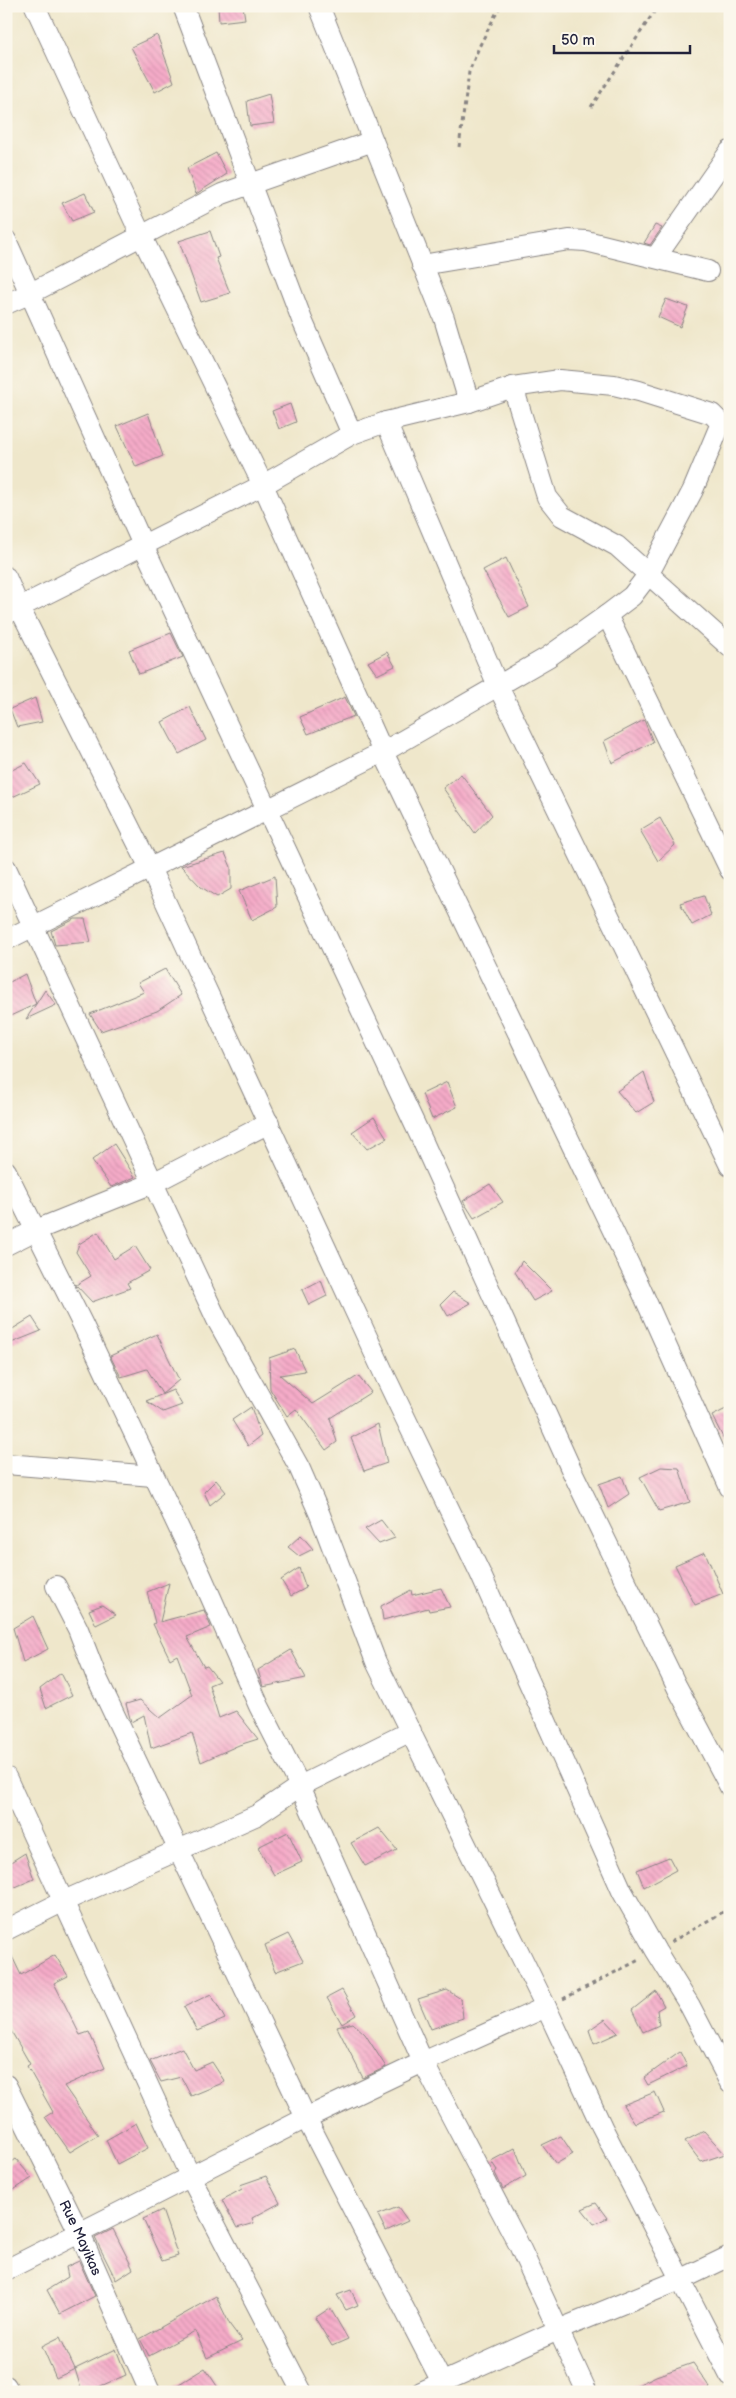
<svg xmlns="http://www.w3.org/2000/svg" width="736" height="2398" font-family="'Balsamiq Sans',sans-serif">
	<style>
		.building { fill: url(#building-back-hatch) }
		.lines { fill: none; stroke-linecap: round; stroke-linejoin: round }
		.minor-casing { stroke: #888483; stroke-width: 22 }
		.path { stroke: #888483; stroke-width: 3; stroke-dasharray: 4 4; stroke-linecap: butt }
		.minor { stroke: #fff; stroke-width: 20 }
		.labels { text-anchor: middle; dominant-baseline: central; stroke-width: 4; stroke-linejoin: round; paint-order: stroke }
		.street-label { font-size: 14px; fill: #22223b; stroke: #fbf7ec }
	</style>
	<defs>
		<pattern id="building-back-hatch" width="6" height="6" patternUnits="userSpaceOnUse" patternTransform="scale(1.25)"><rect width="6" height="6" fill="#f5abc8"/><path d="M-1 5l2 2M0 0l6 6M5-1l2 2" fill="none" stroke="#d293ad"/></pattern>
	</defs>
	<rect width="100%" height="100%" fill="#fbf7ec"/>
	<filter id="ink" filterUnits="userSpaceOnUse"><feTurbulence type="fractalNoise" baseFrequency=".02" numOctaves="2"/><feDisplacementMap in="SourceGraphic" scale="10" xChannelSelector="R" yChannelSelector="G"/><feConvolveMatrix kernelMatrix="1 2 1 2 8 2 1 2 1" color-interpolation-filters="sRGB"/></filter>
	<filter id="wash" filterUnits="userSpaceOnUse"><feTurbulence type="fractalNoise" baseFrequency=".0096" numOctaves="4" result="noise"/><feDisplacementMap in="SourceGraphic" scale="20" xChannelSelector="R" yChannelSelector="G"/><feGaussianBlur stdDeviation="1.12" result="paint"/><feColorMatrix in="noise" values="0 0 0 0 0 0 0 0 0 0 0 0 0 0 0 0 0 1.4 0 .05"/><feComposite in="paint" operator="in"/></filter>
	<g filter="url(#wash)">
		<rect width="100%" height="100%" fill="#efe7cb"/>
		<g id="blocks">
			<g class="building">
				<path d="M 218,6 L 243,6 L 245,19 L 219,22 Z"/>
				<path d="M 157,35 L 174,82 L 155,92 L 131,47 Z"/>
				<path d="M 269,94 L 274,123 L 250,126 L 247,101 Z"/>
				<path d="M 216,153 L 227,174 L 196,194 L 187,168 Z"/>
				<path d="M 85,193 L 94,212 L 72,221 L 62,203 Z"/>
				<path d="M 655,225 L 662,228 L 650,245 L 644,243 Z"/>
				<path d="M 210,231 L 219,257 L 216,258 L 230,293 L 201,302 L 179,241 Z"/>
				<path d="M 666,299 L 688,307 L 680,327 L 658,317 Z"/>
				<path d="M 290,404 L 296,422 L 279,429 L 272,411 Z"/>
				<path d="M 148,413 L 163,456 L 136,467 L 117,426 Z"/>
				<path d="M 506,558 L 529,607 L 509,617 L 483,570 Z"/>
				<path d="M 171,633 L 183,657 L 139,674 L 129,650 Z"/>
				<path d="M 387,652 L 395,666 L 377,675 L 368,662 Z"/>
				<path d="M 345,697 L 354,716 L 308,734 L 300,717 Z"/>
				<path d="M 35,698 L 42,722 L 17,727 L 10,709 Z"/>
				<path d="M 190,707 L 206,740 L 179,754 L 162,722 Z"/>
				<path d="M 644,720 L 653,742 L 612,763 L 604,741 Z"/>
				<path d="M 26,763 L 40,784 L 6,800 L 6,773 Z"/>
				<path d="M 461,774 L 492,815 L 475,833 L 443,788 Z"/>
				<path d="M 660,818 L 675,845 L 658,861 L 640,830 Z"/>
				<path d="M 225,853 L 231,867 L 231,889 L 217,897 L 201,887 L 181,866 Z"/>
				<path d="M 275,876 L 277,907 L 252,920 L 239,891 Z"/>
				<path d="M 704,896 L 711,915 L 692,925 L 680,903 Z"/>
				<path d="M 75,919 L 85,919 L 91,942 L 55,945 L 51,931 Z"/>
				<path d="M 165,969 L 181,995 L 157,1011 L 101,1031 L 90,1014 L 144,992 L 138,983 Z"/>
				<path d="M 25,974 L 36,1004 L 6,1018 L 6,984 Z"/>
				<path d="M 45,990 L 56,1005 L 26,1019 L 36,1004 Z"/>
				<path d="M 644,1072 L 654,1102 L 636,1113 L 617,1091 Z"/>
				<path d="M 447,1082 L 457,1107 L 432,1119 L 422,1094 Z"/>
				<path d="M 374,1117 L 387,1138 L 367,1149 L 352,1132 Z"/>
				<path d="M 114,1144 L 135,1177 L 111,1187 L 92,1160 Z"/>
				<path d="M 490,1184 L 503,1202 L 474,1218 L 463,1201 Z"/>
				<path d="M 98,1232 L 114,1259 L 135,1246 L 150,1270 L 127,1283 L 130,1288 L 92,1302 L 76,1285 L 91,1276 L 76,1252 L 79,1244 Z"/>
				<path d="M 522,1261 L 552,1291 L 533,1301 L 515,1272 Z"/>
				<path d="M 321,1280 L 327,1296 L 309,1305 L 302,1290 Z"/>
				<path d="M 453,1292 L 471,1303 L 448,1316 L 441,1304 Z"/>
				<path d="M 32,1317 L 41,1331 L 6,1345 L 6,1333 Z"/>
				<path d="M 157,1334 L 179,1380 L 162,1394 L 147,1369 L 121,1377 L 110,1356 Z"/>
				<path d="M 295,1349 L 305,1371 L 280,1375 L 313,1404 L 358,1376 L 371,1392 L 330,1418 L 337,1442 L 326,1450 L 296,1409 L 287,1416 L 270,1389 L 269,1358 Z"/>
				<path d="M 173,1390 L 182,1405 L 163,1412 L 146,1401 Z"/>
				<path d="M 251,1407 L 261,1436 L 248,1446 L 232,1420 Z"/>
				<path d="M 730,1407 L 730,1451 L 712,1416 Z"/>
				<path d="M 378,1424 L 387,1463 L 364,1471 L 351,1438 Z"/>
				<path d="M 661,1467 L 679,1468 L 690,1502 L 659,1511 L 640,1477 Z"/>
				<path d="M 622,1476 L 629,1494 L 608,1508 L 599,1484 Z"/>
				<path d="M 216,1480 L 226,1492 L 210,1505 L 204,1492 Z"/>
				<path d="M 381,1520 L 395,1538 L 379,1544 L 365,1529 Z"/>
				<path d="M 301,1535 L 313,1549 L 299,1556 L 288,1547 Z"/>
				<path d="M 705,1552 L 723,1594 L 695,1605 L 675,1565 Z"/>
				<path d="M 299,1568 L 306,1588 L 291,1596 L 281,1580 Z"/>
				<path d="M 169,1583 L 160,1622 L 204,1610 L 211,1627 L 187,1637 L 204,1667 L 207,1666 L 219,1681 L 209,1685 L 219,1718 L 236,1711 L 258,1739 L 239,1745 L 201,1762 L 192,1733 L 151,1748 L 144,1715 L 131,1722 L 126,1704 L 140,1700 L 160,1718 L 192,1695 L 177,1655 L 170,1659 L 153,1624 L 155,1623 L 147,1592 Z"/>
				<path d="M 441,1588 L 450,1607 L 429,1611 L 428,1608 L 383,1620 L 381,1606 L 411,1590 L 412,1595 Z"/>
				<path d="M 102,1605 L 116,1615 L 96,1625 L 89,1610 Z"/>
				<path d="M 33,1616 L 48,1649 L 23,1662 L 13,1628 Z"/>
				<path d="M 291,1650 L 306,1678 L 263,1687 L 258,1670 Z"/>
				<path d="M 61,1673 L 72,1695 L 46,1708 L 40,1689 Z"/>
				<path d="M 379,1828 L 397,1850 L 365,1866 L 351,1843 Z"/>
				<path d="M 288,1832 L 302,1862 L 274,1875 L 258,1847 Z"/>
				<path d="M 25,1853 L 34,1879 L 6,1891 L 6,1865 Z"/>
				<path d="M 669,1857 L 676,1870 L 644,1887 L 637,1870 Z"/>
				<path d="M 288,1934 L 303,1961 L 275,1972 L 265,1945 Z"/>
				<path d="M 6,1944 L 21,1975 L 55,1955 L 68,1976 L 54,1983 L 80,2035 L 89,2032 L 105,2068 L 64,2086 L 98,2135 L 70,2152 L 45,2117 L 53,2112 L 27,2066 L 30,2064 L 6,2022 Z"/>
				<path d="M 342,1990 L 356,2015 L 342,2024 L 327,1998 Z"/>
				<path d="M 447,1990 L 461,1999 L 463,2018 L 431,2029 L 418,1999 Z"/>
				<path d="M 656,1991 L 664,2006 L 657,2010 L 659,2025 L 643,2032 L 632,2010 Z"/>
				<path d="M 211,1994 L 225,2019 L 197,2031 L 184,2007 Z"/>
				<path d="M 605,2019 L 618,2033 L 594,2044 L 589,2030 Z"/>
				<path d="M 353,2023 L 365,2034 L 386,2067 L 363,2078 L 337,2027 Z"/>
				<path d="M 182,2048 L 194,2070 L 212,2062 L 225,2082 L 191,2096 L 181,2077 L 161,2082 L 150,2061 Z"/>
				<path d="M 680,2052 L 687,2066 L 648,2085 L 644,2078 Z"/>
				<path d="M 655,2092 L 664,2112 L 635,2123 L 623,2105 Z"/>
				<path d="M 136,2123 L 148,2148 L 117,2164 L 106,2140 Z"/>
				<path d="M 704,2131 L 725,2154 L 701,2162 L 685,2141 Z"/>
				<path d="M 561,2136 L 573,2154 L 556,2164 L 542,2145 Z"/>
				<path d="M 515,2148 L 526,2176 L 503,2189 L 495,2173 L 497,2170 L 491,2161 Z"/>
				<path d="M 16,2159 L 32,2178 L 6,2195 L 6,2166 Z"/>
				<path d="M 266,2176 L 280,2203 L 252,2218 L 254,2223 L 237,2228 L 222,2200 L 242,2189 L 240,2185 Z"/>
				<path d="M 596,2203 L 607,2218 L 594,2224 L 582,2209 Z"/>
				<path d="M 398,2207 L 408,2221 L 386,2231 L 378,2215 Z"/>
				<path d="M 162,2210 L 178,2256 L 162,2261 L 143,2219 Z"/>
				<path d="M 113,2229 L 133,2269 L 116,2280 L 95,2238 Z"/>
				<path d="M 79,2261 L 95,2296 L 60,2314 L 47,2290 L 68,2277 L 66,2267 Z"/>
				<path d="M 351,2290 L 358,2305 L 346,2310 L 337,2295 Z"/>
				<path d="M 216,2296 L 230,2325 L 242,2341 L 207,2358 L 195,2331 L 149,2356 L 140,2339 Z"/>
				<path d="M 330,2308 L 348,2339 L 332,2346 L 315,2318 Z"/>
				<path d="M 60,2337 L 75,2369 L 56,2378 L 42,2346 Z"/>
				<path d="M 116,2349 L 126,2375 L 87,2392 L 82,2392 L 75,2369 Z"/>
				<path d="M 693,2363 L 710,2388 L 700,2392 L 623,2392 L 656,2376 Z"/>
				<path d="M 205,2368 L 221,2392 L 166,2392 Z"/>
			</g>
		</g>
	</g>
	<g filter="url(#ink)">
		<use href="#blocks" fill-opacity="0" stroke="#888483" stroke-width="1"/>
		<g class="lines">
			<defs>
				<g id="minor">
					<path d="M 35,6 L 141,235 L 263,485 L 383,752 L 639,1285 L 730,1488"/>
					<path d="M 183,6 L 302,320 L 352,434"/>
					<path d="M 319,6 L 444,318 L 469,402"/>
					<path d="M 6,240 L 143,545 L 424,1144 L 571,1469 L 677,1687 L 730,1787"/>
					<path d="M 656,257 L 730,151"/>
					<path d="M 422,265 L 569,240 L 586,241 L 708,271"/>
					<path d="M 6,304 L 31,293 L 222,194 L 373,141"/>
					<path d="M 513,387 L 547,497 L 562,516 L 617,546 L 730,647"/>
					<path d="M 386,422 L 498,686 L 730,1166"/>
					<path d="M 6,577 L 19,607 L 150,868 L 386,1378 L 480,1573 L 622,1891 L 656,1951 L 690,2006 L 730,2083"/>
					<path d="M 6,614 L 263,485 L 352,434 L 386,422 L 469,402 L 513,387 L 560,380 L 614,385 L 639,391 L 712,414 L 721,423 L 693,490 L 648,575 L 632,596 L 607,615 L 548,657 L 383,752 L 6,940"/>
					<path d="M 607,615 L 730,870"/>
					<path d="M 6,868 L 217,1320 L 299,1467 L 320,1515 L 376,1662 L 546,2007 L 602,2127 L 730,2376"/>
					<path d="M 6,1171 L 82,1323 L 201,1575 L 259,1706 L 300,1786 L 423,2062 L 518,2243 L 587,2392"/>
					<path d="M 6,1245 L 36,1230 L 153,1183 L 269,1123"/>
					<path d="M 6,1464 L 153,1476"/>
					<path d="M 56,1586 L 78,1629 L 97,1678 L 306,2118 L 447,2392"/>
					<path d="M 6,1777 L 191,2178 L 302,2392"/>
					<path d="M 6,1930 L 64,1901 L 257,1815 L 300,1786 L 411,1731"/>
					<path id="s1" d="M 6,2085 L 80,2234 L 150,2392"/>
					<path d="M 6,2270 L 306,2118 L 423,2062 L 546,2007"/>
					<path d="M 6,2386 L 9,2392"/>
					<path d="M 421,2392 L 558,2330 L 680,2280 L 730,2256"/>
				</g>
			</defs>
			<use href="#minor" class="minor-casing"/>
			<g class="path">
				<path d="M 591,107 L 658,6"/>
				<path d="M 459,147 L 469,72 L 479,47 L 500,6"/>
				<path d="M 671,1942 L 730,1908"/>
				<path d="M 563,1999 L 639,1960"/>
			</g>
			<use href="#minor" class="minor"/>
		</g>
	</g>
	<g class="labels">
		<g class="street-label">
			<text stroke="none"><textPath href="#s1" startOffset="170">Rue Mayikas</textPath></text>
		</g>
	</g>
	<rect width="736" height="2398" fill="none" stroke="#fbf7ec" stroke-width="25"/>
	<path d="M554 45v8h136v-8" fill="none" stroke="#22223b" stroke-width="2.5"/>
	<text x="561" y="45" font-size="15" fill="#22223b" stroke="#fbf7ec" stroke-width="4" paint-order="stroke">50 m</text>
</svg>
